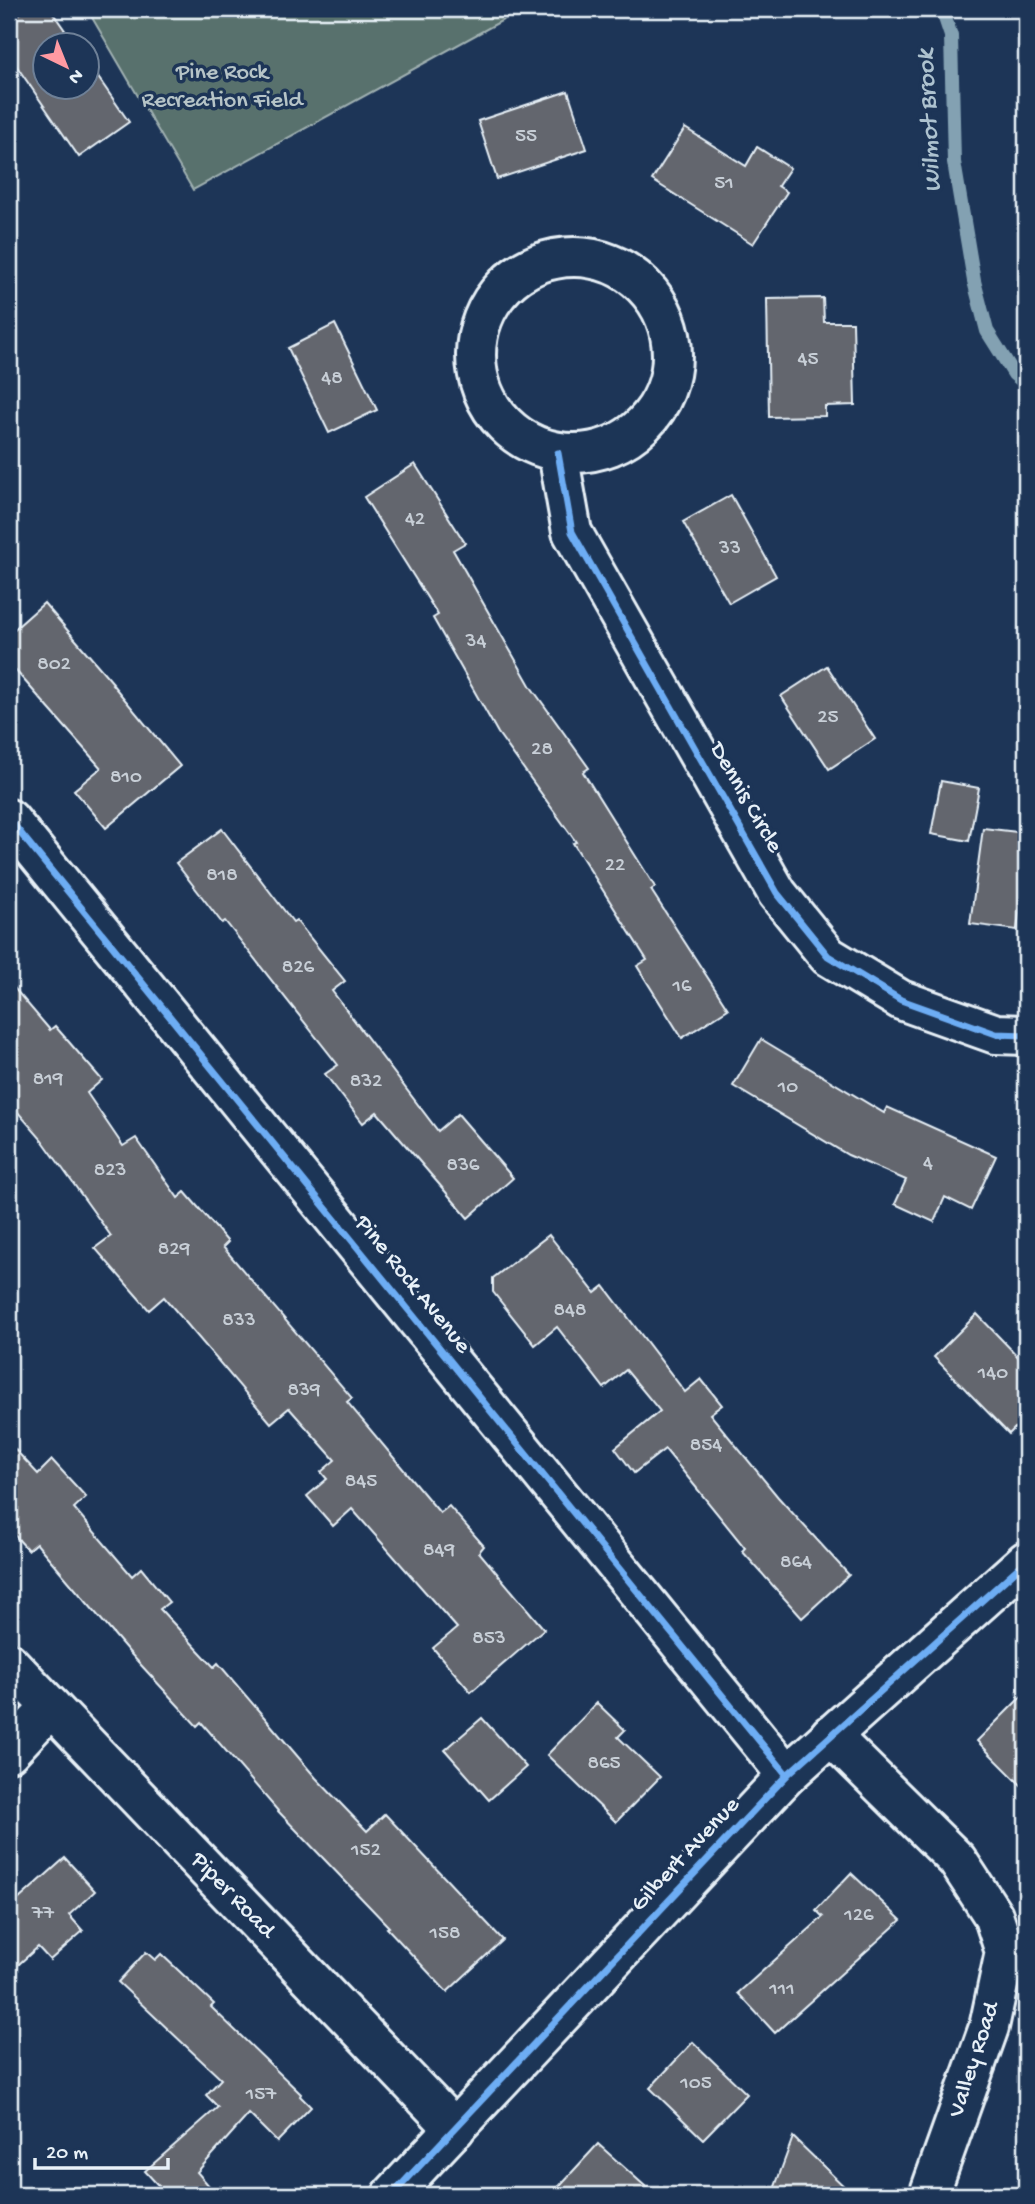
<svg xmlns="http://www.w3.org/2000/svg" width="1035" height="2204" font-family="'Gochi Hand',sans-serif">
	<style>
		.green { fill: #59716d; stroke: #a0b1b2; stroke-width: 2 }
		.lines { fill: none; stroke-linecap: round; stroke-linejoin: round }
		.stream { stroke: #83a1b2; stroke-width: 14 }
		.building { fill: #64666e; stroke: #e8f1f8; stroke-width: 2 }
		.street-casing { stroke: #e8f1f8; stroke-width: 44 }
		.secondary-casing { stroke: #e8f1f8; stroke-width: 44 }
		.street { stroke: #1d3557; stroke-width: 38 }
		.secondary { stroke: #1d3557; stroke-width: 38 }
		.cycleway-casing { stroke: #1d3557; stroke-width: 11 }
		.cycleway { stroke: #6dadf4; stroke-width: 7 }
		.labels { text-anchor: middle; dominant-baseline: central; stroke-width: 7; stroke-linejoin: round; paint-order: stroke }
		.number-label { font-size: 21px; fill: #c7ced6 }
		.park-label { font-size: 24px; fill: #b6c4c7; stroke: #1d3557 }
		.street-label { font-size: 24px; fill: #e8f1f8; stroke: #1d3557 }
		.water-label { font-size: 26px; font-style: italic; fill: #adc2cf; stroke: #1d3557 }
	</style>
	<rect width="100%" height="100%" fill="#1d3557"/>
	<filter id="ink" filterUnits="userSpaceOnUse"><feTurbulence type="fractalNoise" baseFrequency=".0143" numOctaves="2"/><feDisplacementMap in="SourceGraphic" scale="14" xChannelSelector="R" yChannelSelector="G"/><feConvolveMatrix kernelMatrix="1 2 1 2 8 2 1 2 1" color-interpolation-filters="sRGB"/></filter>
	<g filter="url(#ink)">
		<path class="green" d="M 87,9 L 523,9 L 193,190 Z"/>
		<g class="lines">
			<path class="stream" d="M 942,9 L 951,36 L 954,162 L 974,281 L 987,331 L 1014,374 L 1026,384"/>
		</g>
		<g class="building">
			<path d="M 27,9 L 50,9 L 76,46 L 46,46 L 46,88 L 88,88 L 88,63 L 129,122 L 79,157 L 9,55 L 9,21 Z"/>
			<path d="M 568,91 L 587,149 L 497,179 L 478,121 Z"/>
			<path d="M 685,128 L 746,166 L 757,147 L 790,168 L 778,186 L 787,192 L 753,244 L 652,180 Z"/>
			<path d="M 823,298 L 824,322 L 853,322 L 855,405 L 825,406 L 825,416 L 769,417 L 767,299 Z"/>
			<path d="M 335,324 L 377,410 L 329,433 L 288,348 Z"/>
			<path d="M 415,464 L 465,543 L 453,550 L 531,687 L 589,768 L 583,772 L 655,887 L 651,890 L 728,1009 L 682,1038 L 637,966 L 647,960 L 573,843 L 576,842 L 498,733 L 433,618 L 438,615 L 364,497 Z"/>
			<path d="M 731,495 L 776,576 L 729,603 L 683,522 Z"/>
			<path d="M 44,603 L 113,683 L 112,684 L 180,766 L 106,828 L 74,790 L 101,768 L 9,663 L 9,634 Z"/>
			<path d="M 827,666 L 875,739 L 829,769 L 781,696 Z"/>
			<path d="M 941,781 L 979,788 L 969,841 L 931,834 Z"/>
			<path d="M 983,828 L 1026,833 L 1026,859 L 1017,930 L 970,924 Z"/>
			<path d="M 222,829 L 293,922 L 296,920 L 345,981 L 332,991 L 438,1131 L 458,1114 L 513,1178 L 468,1218 L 377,1112 L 363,1123 L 325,1074 L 338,1065 L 225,921 L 222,923 L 176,863 Z"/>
			<path d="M 9,982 L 50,1030 L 55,1026 L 102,1080 L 87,1093 L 123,1146 L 136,1138 L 178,1198 L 185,1192 L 228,1242 L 223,1247 L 352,1398 L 347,1402 L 440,1513 L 449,1506 L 484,1546 L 479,1552 L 544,1629 L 471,1692 L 433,1648 L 457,1628 L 352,1509 L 333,1526 L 307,1496 L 327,1479 L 321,1472 L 335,1460 L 289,1408 L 271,1423 L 164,1297 L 149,1310 L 95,1248 L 111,1236 L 42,1140 L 9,1102 Z"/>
			<path d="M 761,1039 L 884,1113 L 887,1107 L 996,1156 L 971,1210 L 945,1197 L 934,1222 L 895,1204 L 906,1180 L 848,1155 L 733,1086 Z"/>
			<path d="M 549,1235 L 595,1293 L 604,1286 L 685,1392 L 701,1379 L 722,1405 L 710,1414 L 778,1497 L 849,1575 L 802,1618 L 742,1551 L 745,1548 L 665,1449 L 634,1473 L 615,1448 L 660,1411 L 626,1370 L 604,1388 L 557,1327 L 535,1345 L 493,1292 L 493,1278 Z"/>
			<path d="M 977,1314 L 1026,1365 L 1026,1417 L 1009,1434 L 934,1357 Z"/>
			<path d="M 9,1443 L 38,1474 L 52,1460 L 86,1497 L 74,1508 L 132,1576 L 141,1568 L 169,1602 L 160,1609 L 214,1667 L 218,1663 L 316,1778 L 367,1831 L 385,1814 L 503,1940 L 447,1992 L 387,1928 L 389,1927 L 278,1811 L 201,1722 L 197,1726 L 129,1652 L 36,1543 L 28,1550 L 9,1529 Z"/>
			<path d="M 1026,1692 L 1026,1790 L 977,1741 Z"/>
			<path d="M 597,1703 L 625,1730 L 618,1737 L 660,1777 L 616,1822 L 547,1755 Z"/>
			<path d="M 482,1718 L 526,1767 L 489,1800 L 445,1750 Z"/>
			<path d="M 65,1858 L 95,1891 L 69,1915 L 83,1931 L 50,1960 L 38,1947 L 9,1973 L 9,1908 Z"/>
			<path d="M 851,1873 L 901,1920 L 775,2033 L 738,1993 L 823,1917 L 816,1910 Z"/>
			<path d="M 146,1952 L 155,1960 L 161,1954 L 214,2004 L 211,2007 L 301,2094 L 300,2096 L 311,2107 L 277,2142 L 249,2114 L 197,2172 L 217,2195 L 167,2195 L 145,2171 L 218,2107 L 206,2095 L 221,2079 L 118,1982 Z"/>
			<path d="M 693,2042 L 747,2094 L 703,2139 L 650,2088 Z"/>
			<path d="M 793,2137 L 853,2195 L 772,2195 Z"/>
			<path d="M 598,2144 L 655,2195 L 551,2195 Z"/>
		</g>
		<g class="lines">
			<defs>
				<g id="street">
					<circle cx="574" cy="355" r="98"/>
					<path d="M 558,453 L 572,532 L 777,893 L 828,956 L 901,1000 L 996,1034 L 1026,1035"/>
					<path d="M 9,1663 L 455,2129"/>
					<path d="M 830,1735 L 957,1860 L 993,1915 L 1005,1952 L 989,2027 L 929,2195"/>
					<path d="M 9,1752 L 51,1707"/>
				</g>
				<g id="secondary">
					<path d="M 9,819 L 787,1775"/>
					<path d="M 392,2195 L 787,1775 L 1026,1561"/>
				</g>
			</defs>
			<use href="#street" class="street-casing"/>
			<use href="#secondary" class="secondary-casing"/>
			<use href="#street" class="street"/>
			<use href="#secondary" class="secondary"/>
			<defs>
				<g id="cycleway">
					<path d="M 558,453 L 572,532 L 777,893 L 828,956 L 901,1000 L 996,1034 L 1026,1035"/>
					<path d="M 9,819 L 787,1775"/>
					<path d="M 392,2195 L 787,1775 L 1026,1561"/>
				</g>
			</defs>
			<use href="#cycleway" class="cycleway-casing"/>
			<use href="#cycleway" class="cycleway"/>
		</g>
	</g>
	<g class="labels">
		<g class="number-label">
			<text x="526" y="137">55</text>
			<text x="724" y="184">51</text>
			<text x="808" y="360">45</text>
			<text x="332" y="379">48</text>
			<text x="415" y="520">42</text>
			<text x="730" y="549">33</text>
			<text x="476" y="642">34</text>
			<text x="54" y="665">802</text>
			<text x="828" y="718">25</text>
			<text x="542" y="750">28</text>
			<text x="126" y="778">810</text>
			<text x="615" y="866">22</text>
			<text x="222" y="876">818</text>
			<text x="298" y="968">826</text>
			<text x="682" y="987">16</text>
			<text x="48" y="1080">819</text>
			<text x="366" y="1082">832</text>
			<text x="788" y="1088">10</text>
			<text x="928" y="1164">4</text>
			<text x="463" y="1166">836</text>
			<text x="110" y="1171">823</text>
			<text x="174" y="1250">829</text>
			<text x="570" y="1311">848</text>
			<text x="239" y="1321">833</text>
			<text x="993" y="1374">140</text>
			<text x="304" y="1391">839</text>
			<text x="706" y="1446">854</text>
			<text x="361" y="1482">845</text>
			<text x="439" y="1551">849</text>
			<text x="796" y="1563">864</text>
			<text x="489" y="1639">853</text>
			<text x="604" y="1764">865</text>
			<text x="366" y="1851">152</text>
			<text x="43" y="1914">77</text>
			<text x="859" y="1916">126</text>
			<text x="445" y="1934">158</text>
			<text x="782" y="1990">111</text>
			<text x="696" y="2084">105</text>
			<text x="261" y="2095">157</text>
		</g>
		<g class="park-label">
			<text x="222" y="73">Pine Rock<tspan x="222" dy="28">Recreation Field</tspan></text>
		</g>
		<g class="street-label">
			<text transform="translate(745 798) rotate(60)">Dennis Circle</text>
			<text transform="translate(412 1285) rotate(51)">Pine Rock Avenue</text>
			<text transform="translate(686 1855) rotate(-47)">Gilbert Avenue</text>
			<text transform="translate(232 1896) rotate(46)">Piper Road</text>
			<text transform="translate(975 2060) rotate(-72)">Valley Road</text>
		</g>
		<g class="water-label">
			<text transform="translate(931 121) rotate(-93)">Wilmot Brook</text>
		</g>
	</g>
	<rect width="1035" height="2204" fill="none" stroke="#1d3557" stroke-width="35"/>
	<rect x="18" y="18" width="1000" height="2169" fill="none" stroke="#e8f1f8" stroke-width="2.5" filter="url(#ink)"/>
	<g transform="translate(66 66) rotate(137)"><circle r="33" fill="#1d3557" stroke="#6e8097" stroke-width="2"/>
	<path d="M0-5L12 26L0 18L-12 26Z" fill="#ff9aa2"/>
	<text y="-10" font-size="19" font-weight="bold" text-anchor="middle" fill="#e8f1f8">N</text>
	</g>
	<path d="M35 2158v10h133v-10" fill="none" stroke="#e8f1f8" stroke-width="3.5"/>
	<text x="46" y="2158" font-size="21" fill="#e8f1f8" stroke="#1d3557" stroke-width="5" paint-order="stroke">20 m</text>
</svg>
